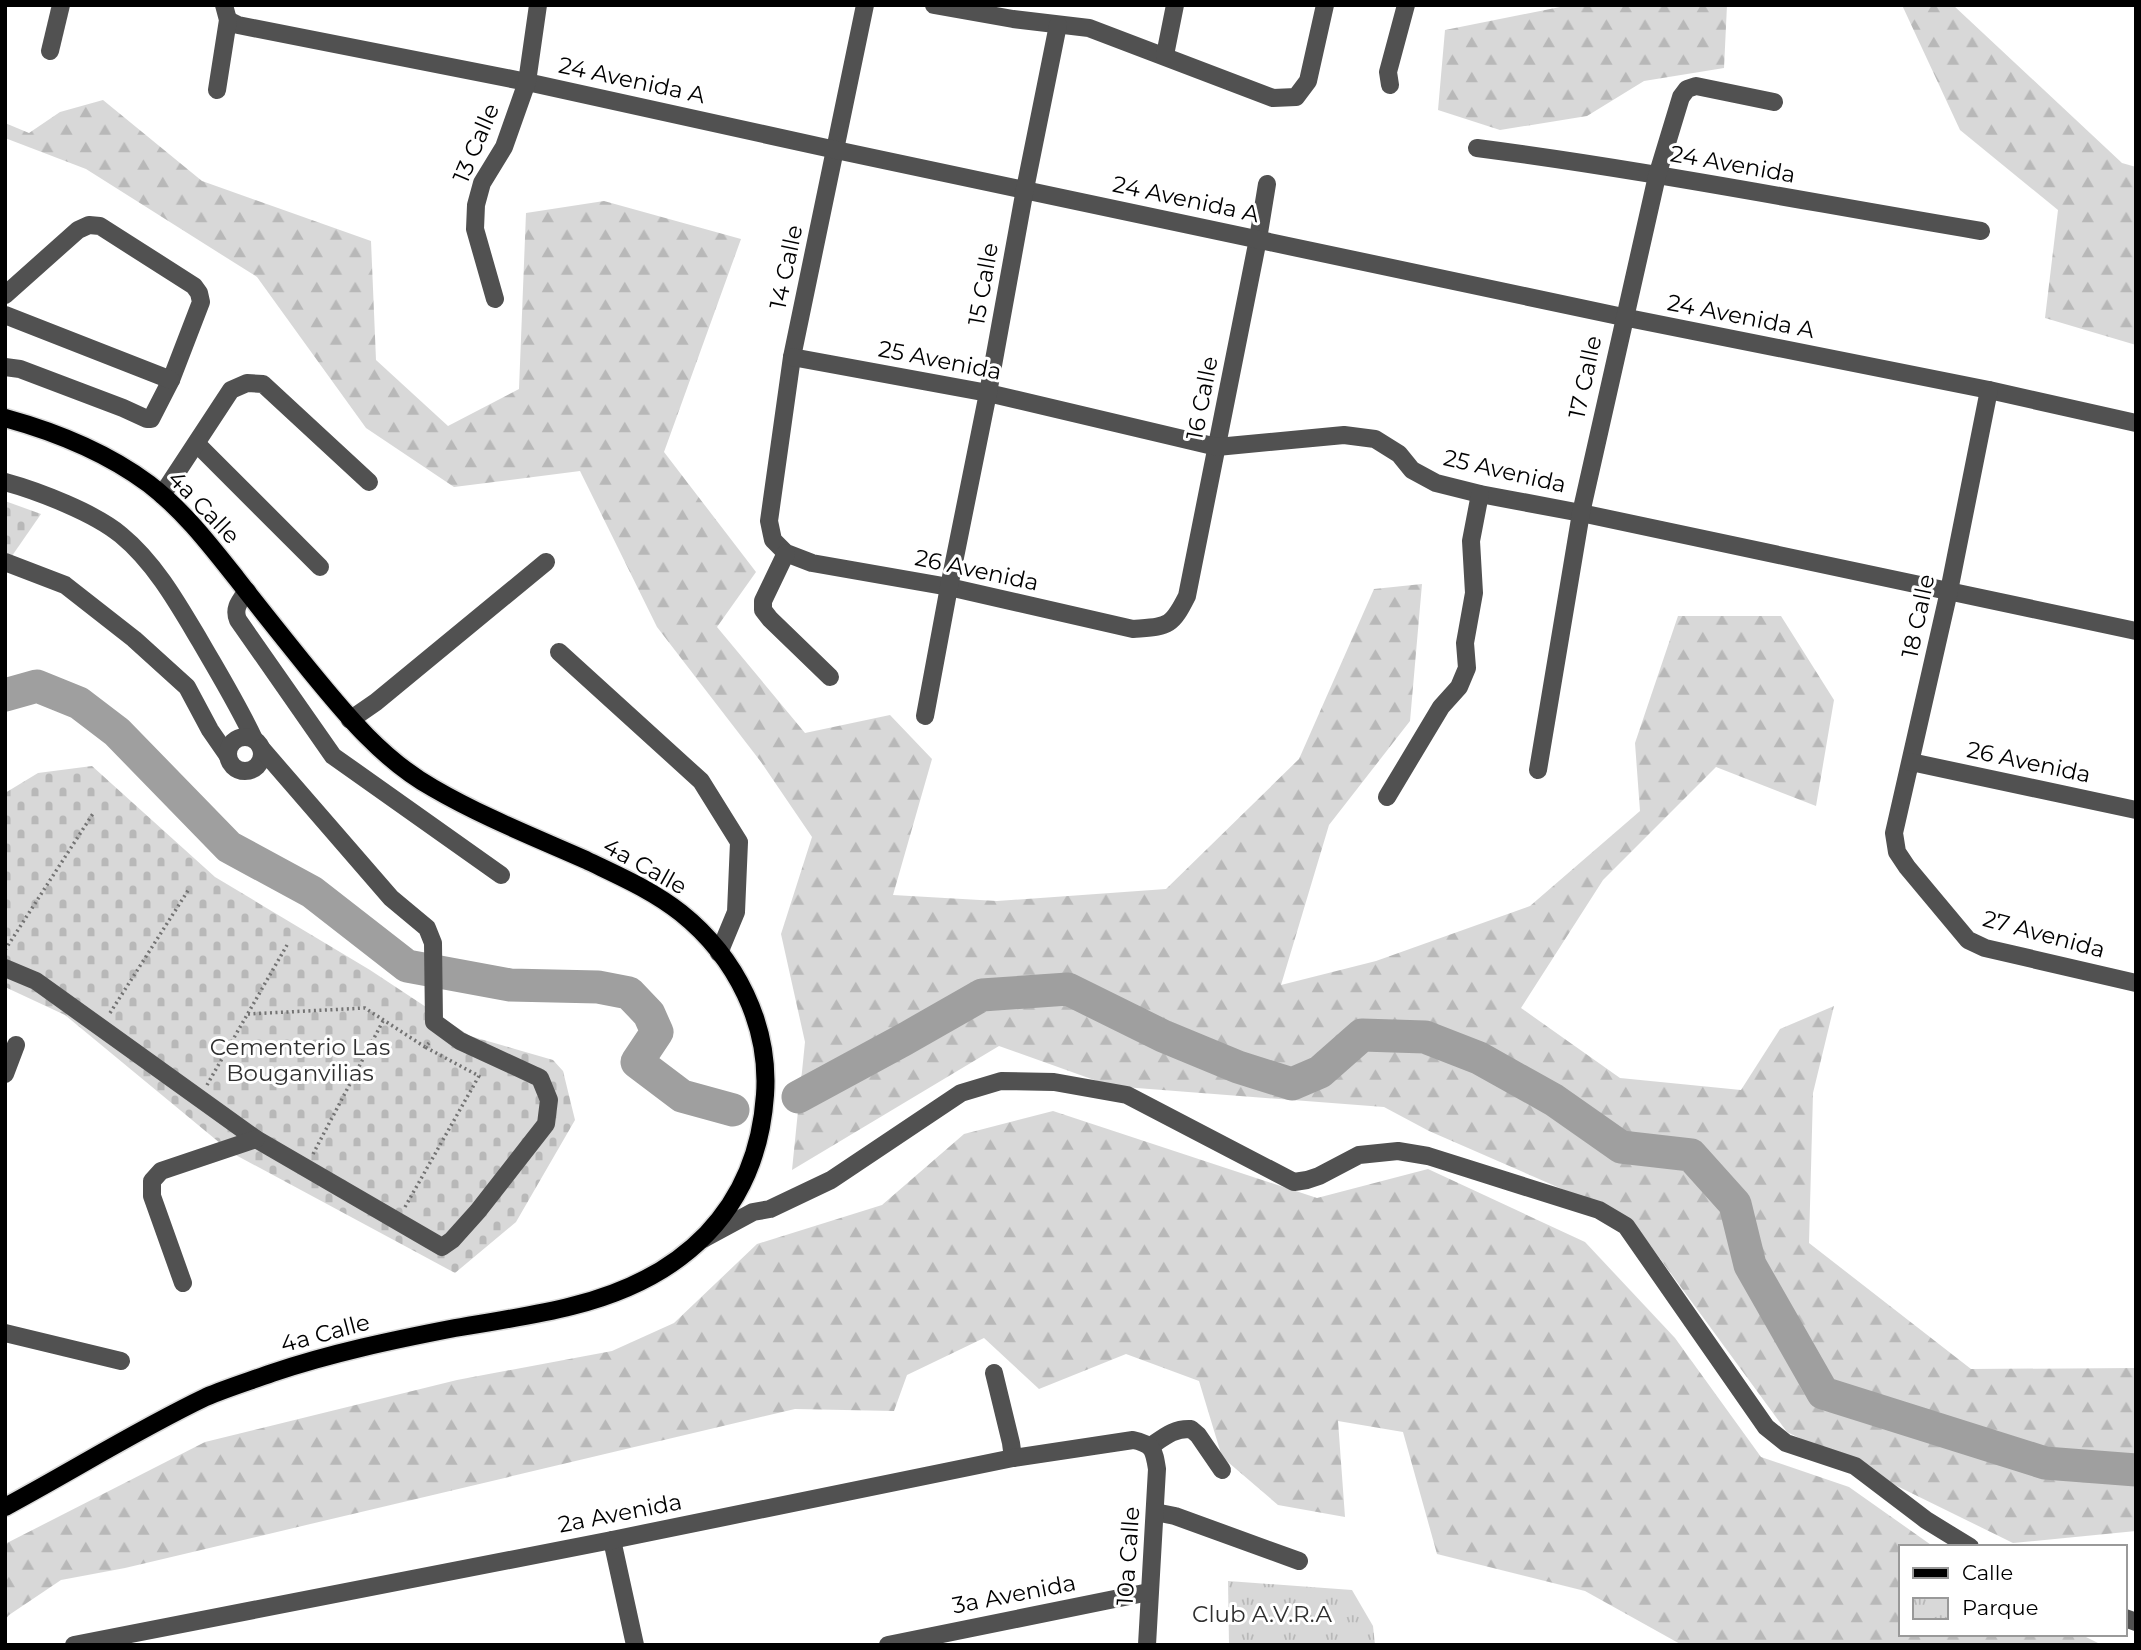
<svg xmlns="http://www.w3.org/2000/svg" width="2141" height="1650" font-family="Montserrat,sans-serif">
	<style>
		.forest { fill: url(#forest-firs) }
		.cemetery { fill: url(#cemetery-stones) }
		.park { fill: url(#park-tufts) }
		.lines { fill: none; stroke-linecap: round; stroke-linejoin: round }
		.river { stroke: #9f9f9f; stroke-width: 33 }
		.major-casing { stroke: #dbdbdb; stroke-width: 21 }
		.path { stroke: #737373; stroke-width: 3.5; stroke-dasharray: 2 3.5; stroke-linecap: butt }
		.minor { stroke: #515151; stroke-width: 18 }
		.major { stroke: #000; stroke-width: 18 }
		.labels { text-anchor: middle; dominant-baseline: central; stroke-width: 6; stroke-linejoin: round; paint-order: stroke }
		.street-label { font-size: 23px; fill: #000; stroke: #fff }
		.park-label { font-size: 23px; fill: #2f2f2f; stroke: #fff }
	</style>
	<defs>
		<pattern id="forest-firs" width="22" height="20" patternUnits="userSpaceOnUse" patternTransform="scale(1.75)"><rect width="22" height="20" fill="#d8d8d8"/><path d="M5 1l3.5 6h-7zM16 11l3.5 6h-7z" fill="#b8b8b8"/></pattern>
		<pattern id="cemetery-stones" width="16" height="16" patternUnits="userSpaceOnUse" patternTransform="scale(1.75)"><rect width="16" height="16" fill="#d8d8d8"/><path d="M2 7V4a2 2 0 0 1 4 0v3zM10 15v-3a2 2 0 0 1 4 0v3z" fill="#b8b8b8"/></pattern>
		<pattern id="park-tufts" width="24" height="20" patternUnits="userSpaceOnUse" patternTransform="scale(1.75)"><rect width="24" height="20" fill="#d8d8d8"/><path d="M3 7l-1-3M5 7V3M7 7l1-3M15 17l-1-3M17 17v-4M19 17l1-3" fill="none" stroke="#b8b8b8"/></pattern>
	</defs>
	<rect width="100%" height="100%" fill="#fff"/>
	<g class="forest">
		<path d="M 1570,5 L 1727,5 L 1724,68 L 1644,81 L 1587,116 L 1500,130 L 1438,110 L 1445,30 Z"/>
		<path d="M 1902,5 L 1953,5 L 2122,163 L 2136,167 L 2136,345 L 2045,318 L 2058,210 L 1960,130 Z"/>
		<path d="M 103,100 L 202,181 L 371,241 L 376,360 L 448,426 L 519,389 L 526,213 L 604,201 L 741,239 L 664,452 L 756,572 L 717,627 L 805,733 L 890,715 L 932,759 L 893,895 L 997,901 L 1166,889 L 1299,759 L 1374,589 L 1422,584 L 1410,721 L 1329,825 L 1281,985 L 1376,961 L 1530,906 L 1640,811 L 1635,743 L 1678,616 L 1781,616 L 1834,700 L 1816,806 L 1716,767 L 1603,880 L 1521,1008 L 1620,1078 L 1741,1090 L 1780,1029 L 1834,1006 L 1813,1093 L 1809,1243 L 1971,1369 L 2136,1368 L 2136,1531 L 2013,1543 L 1787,1432 L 1631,1219 L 1429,1131 L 1384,1107 L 1111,1086 L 999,1046 L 792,1170 L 805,1042 L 781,934 L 812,837 L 761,762 L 657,627 L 580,471 L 454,487 L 366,428 L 257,277 L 86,169 L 5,138 L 5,123 L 29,133 L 60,112 Z"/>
		<path d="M 1053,1111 L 1317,1198 L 1428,1169 L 1585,1242 L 1675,1338 L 1761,1457 L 1849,1487 L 1934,1547 L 1901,1547 L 1901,1634 L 2080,1634 L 2102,1645 L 1682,1645 L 1585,1591 L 1437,1554 L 1403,1432 L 1338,1421 L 1345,1517 L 1278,1505 L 1222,1457 L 1199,1381 L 1126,1354 L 1039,1389 L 984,1338 L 907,1375 L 894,1411 L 795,1409 L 125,1568 L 61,1580 L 9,1615 L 5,1620 L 5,1544 L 205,1442 L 457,1380 L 612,1351 L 674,1323 L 757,1244 L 882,1205 L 964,1134 Z"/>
	</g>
	<g class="cemetery">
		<path d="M 5,501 L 41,514 L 5,566 Z"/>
		<path d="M 92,766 L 215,877 L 370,970 L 470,1036 L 553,1060 L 563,1071 L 575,1120 L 516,1222 L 455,1273 L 232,1153 L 65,1015 L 5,987 L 5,793 L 38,773 Z"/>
	</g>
	<path class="park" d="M 1228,1581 L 1352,1590 L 1373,1626 L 1375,1645 L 1229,1645 Z"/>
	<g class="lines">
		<g class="river">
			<path d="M 5,695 L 37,686 L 79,703 L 117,732 L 229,847 L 312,892 L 407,966 L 510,985 L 598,987 L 629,993 L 649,1014 L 657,1032 L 637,1062 L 682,1096 L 733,1110"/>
			<path d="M 798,1097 L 905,1039 L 982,995 L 1068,989 L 1163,1036 L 1238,1067 L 1292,1084 L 1320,1072 L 1362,1035 L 1425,1037 L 1479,1058 L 1554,1100 L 1621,1147 L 1691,1155 L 1735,1204 L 1750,1265 L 1823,1393 L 2045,1463 L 2136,1470"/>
		</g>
		<defs>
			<path id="major" d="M 5,418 C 56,432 106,452 149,484 C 184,511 210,545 237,579 C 261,610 286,641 311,672 C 347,716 383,760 433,788 C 481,816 534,837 586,860 C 619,876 652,890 681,913 C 736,957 770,1025 765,1095 C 757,1211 682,1279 572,1306 C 534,1316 494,1321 455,1328 C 393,1340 331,1353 272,1373 C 250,1381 227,1388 206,1397 C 137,1430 72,1471 5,1507"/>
		</defs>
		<use href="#major" class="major-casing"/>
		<g class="path">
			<path d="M 5,950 L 94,812"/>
			<path d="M 110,1013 L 189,889"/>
			<path d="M 248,1014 L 365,1008 L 425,1047 L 431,1041"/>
			<path d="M 207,1085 L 287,945"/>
			<path d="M 313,1154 L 383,1021"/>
			<path d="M 405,1207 L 479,1076 L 425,1047"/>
		</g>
		<g class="minor">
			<path d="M 865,5 L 792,357 L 769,521 L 773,540 L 786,553 L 812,563 L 949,587 L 1133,629 C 1168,626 1171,628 1187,596 L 1258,239 L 1267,184"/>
			<path d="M 934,5 L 1013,19 L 1089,28 L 1273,98 L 1296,97 L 1308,81 L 1325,5"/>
			<path d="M 228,20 L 238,25 L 527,82 L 836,150 L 1623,317 L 1989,390 L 2136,423"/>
			<path d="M 50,51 L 61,5"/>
			<path d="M 1165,55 L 1175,5"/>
			<path d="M 1390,85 L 1388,72 L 1406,5"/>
			<path d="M 217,90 L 228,20 L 224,5"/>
			<path d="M 1477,148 C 1646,170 1813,203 1981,231"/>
			<path d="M 5,295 L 78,230 L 89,225 L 100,226 L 194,286 L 199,293 L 201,302 L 171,380 L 151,419 L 147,419 L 123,408 L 20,369 L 5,367"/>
			<path d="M 495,299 L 475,229 L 476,205 L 482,183 L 504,147 L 527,82 L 538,5"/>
			<path d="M 5,315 L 171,380"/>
			<path d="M 792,357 L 988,393 L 1217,447 L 1344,435 L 1375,439 L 1399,454 L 1412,470 L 1436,483 L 1480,494 L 1581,513 L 2136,631"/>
			<path d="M 1989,390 L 1949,591 L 1894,833 L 1897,852 L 1907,867 L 1968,940 L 1985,948 L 2136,983"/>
			<path d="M 197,444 L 320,567"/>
			<path d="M 5,482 C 38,491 95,513 121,535 C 155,563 178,604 200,641 C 219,674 238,705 254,739"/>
			<path d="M 162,495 L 231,390 L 247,383 L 263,384 L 369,482"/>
			<path d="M 786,553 L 763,601 L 763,610 L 770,619 L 830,677"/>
			<path d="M 5,562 L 65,585 L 134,639 L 187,687 L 210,730 L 228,756"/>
			<path d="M 247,591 C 240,601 233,608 238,620 L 333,756 L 501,875"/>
			<path d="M 559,652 L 701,781 L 739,842 L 736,912 L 719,953"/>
			<path d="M 925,716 L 949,587 L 988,393 L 1025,189 L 1058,25"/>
			<path d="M 350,720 L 376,702 L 546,562"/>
			<circle cx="245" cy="754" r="17"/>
			<path d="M 1911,762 L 2136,810"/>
			<path d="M 1538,770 L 1581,513 L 1657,176 L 1681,97 L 1687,89 L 1696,86 L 1774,102"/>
			<path d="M 1387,797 L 1441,707 L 1459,687 L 1467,668 L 1465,643 L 1474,593 L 1471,541 L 1480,494"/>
			<path d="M 5,968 L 36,981 L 256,1139 L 442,1247 L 452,1240 L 478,1211 L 546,1124 L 549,1100 L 540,1078 L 460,1041 L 434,1022 L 433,943 L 427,928 L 391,898 L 261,748"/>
			<path d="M 5,1074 L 16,1045"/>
			<path d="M 703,1239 L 753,1212 L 770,1209 L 831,1180 L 961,1093 L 1001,1081 L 1054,1082 L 1127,1095 L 1294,1182 L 1307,1180 L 1319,1176 L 1359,1155 L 1398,1151 L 1428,1156 L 1599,1210 L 1626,1226 L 1766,1427 L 1786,1443 L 1855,1466 L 1926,1520 L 1970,1547"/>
			<path d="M 183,1283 L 152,1196 L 152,1181 L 161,1171 L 256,1139"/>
			<path d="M 5,1333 L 121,1361"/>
			<path d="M 994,1373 L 1011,1443 L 1013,1458"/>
			<path d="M 1151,1446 C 1164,1437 1174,1428 1191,1429 L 1198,1435 L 1222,1470"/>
			<path d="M 1155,1512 L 1175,1516 L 1299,1561"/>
			<path d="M 612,1540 L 635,1645"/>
			<path d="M 2125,1618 L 2136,1622"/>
			<path d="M 74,1645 L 612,1540 L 1013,1458 L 1133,1440 C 1153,1444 1154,1450 1157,1469 L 1147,1645"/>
			<path d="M 888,1645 L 1149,1592"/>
		</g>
		<use href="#major" class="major"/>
	</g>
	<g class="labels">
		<g class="street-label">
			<text transform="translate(632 80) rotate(12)">24 Avenida A</text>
			<text transform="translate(476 143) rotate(-67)">13 Calle</text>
			<text transform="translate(1733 164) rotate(10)">24 Avenida</text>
			<text transform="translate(1186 199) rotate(12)">24 Avenida A</text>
			<text transform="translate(786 267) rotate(-78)">14 Calle</text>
			<text transform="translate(983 284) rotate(-80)">15 Calle</text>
			<text transform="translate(1741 316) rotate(11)">24 Avenida A</text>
			<text transform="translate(940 360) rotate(11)">25 Avenida</text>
			<text transform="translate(1585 377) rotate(-78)">17 Calle</text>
			<text transform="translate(1202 398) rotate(-79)">16 Calle</text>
			<text transform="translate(1505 471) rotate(13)">25 Avenida</text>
			<text transform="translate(204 507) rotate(46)">4a Calle</text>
			<text transform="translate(977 570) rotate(12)">26 Avenida</text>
			<text transform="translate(1918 616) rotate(-78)">18 Calle</text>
			<text transform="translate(2029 762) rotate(12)">26 Avenida</text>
			<text transform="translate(645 866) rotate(29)">4a Calle</text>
			<text transform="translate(2044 934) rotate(15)">27 Avenida</text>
			<text transform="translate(325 1333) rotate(-15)">4a Calle</text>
			<text transform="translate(620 1513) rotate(-11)">2a Avenida</text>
			<text transform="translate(1128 1556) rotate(-86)">10a Calle</text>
			<text transform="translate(1014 1594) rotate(-11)">3a Avenida</text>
		</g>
		<g class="park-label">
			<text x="300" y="1047">Cementerio Las<tspan x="300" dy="26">Bouganvilias</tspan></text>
			<text x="1262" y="1614">Club A.V.R.A</text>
		</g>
	</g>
	<rect width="2141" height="1650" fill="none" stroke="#000000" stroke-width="14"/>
	<rect x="1899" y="1545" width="228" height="91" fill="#ffffff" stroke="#999999" stroke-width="2"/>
	<rect x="1913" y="1568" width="35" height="10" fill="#000000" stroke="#999999" stroke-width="2"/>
	<text x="1962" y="1580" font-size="21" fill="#000000">Calle</text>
	<rect x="1913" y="1598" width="35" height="21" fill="url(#park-tufts)" stroke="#999999" stroke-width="2"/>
	<text x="1962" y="1615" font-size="21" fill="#000000">Parque</text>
</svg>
